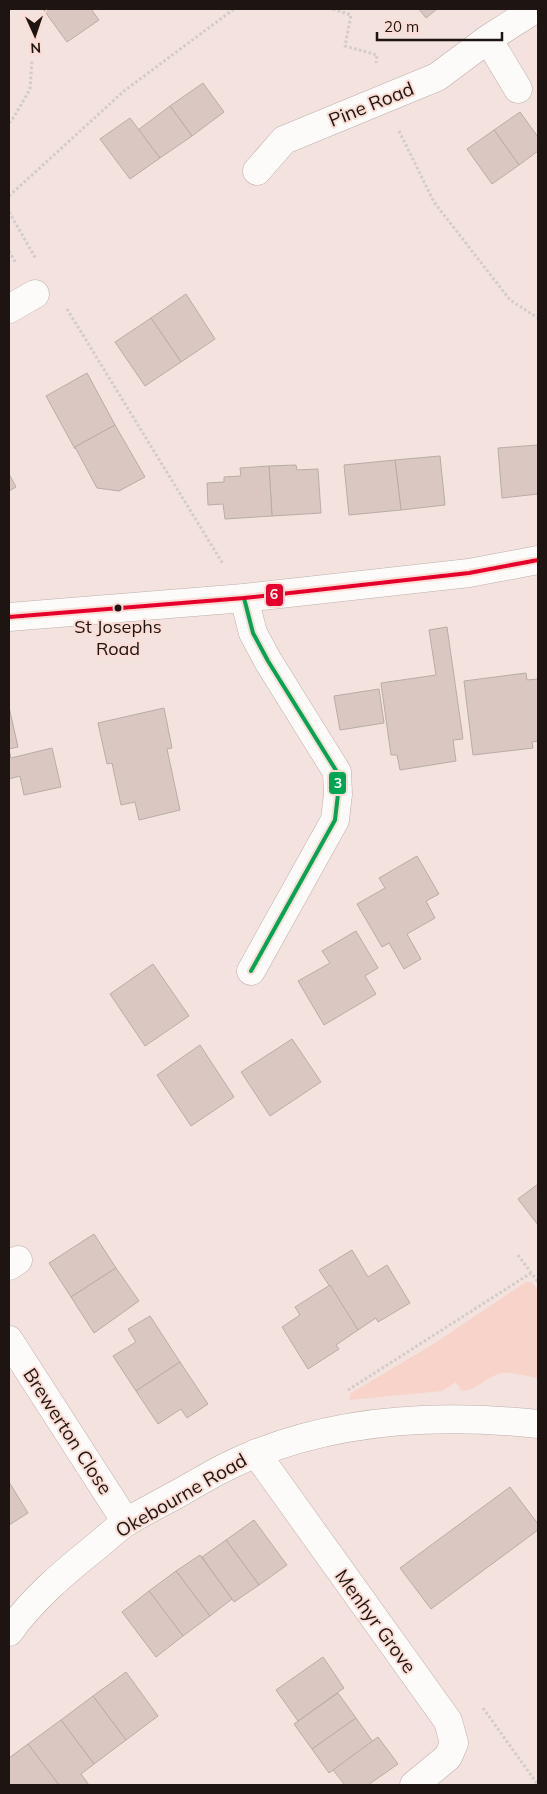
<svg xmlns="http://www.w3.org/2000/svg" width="547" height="1794" font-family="Mulish,sans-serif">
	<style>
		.green { fill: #f8d3c9 }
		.building { fill: #dbc7c2; stroke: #b8aca8 }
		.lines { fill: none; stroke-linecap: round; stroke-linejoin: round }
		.minor-casing { stroke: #bcafac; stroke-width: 29 }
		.tertiary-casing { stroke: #bcafac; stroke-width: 29 }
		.path { stroke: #d1ccca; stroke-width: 3; stroke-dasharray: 2.5 2.5; stroke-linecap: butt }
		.minor { stroke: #fdfbfa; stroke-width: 28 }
		.tertiary { stroke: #fdfbfa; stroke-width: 28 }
		.bus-1-casing { stroke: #fbddd5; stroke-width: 8 }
		.bus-2-casing { stroke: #fbddd5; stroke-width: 8 }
		.bus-1 { stroke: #00a651; stroke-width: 4 }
		.bus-2 { stroke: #e4002b; stroke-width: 4 }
		.bus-dot { fill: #1e1411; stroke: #fbddd5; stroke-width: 2 }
		.labels { text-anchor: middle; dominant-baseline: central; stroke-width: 4; stroke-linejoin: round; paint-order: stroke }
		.bus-label { font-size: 18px; fill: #1e1411; stroke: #fbddd5 }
		.street-label { font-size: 19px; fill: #1e1411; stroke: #fbddd5 }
		.line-badge { stroke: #fbddd5; stroke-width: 2 }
		.badge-label { font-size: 14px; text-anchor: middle; font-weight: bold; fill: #fff }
	</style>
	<rect width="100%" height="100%" fill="#f3e2dd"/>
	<path class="green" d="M 526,1282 L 532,1282 L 538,1290 L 538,1378 C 527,1377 509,1370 498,1374 C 484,1379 478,1389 462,1391 L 456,1382 L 442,1391 L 349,1400 L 351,1393 L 432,1345 Z"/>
	<g class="building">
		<path d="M 43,9 L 91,9 L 99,20 L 67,42 Z"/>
		<path d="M 419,9 L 437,9 L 426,18 Z"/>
		<path d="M 203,83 L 224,112 L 192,136 L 170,106 Z"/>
		<path d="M 170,106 L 192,136 L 160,158 L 138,130 Z"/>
		<path d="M 520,112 L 538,137 L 538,151 L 519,165 L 494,130 Z"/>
		<path d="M 130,118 L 160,158 L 130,179 L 100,139 Z"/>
		<path d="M 494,130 L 519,165 L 492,184 L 467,149 Z"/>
		<path d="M 186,294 L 215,339 L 181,362 L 151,318 Z"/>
		<path d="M 151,318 L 181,362 L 145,386 L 115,342 Z"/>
		<path d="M 87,373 L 115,425 L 75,447 L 75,449 L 46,396 Z"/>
		<path d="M 115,425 L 145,477 L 119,491 L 97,488 L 75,447 Z"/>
		<path d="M 538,445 L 538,494 L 502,498 L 498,448 Z"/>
		<path d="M 440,456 L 445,505 L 401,510 L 395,460 Z"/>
		<path d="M 395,460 L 401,510 L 349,515 L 344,465 Z"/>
		<path d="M 296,465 L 297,470 L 318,469 L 321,513 L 272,516 L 269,466 Z"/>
		<path d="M 269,466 L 272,516 L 225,519 L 223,504 L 208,505 L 207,483 L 224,482 L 224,477 L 241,476 L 240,468 Z"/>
		<path d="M 9,474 L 16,487 L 9,491 Z"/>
		<path d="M 447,627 L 463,739 L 453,740 L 456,761 L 400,770 L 397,755 L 391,755 L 381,683 L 436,675 L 429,630 Z"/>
		<path d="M 526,673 L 527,680 L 538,679 L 538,741 L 532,742 L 533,748 L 473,755 L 464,681 Z"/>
		<path d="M 379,689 L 384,723 L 340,730 L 334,696 Z"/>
		<path d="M 9,707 L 18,747 L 9,749 L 11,758 L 52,748 L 61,787 L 24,795 L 20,776 L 9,779 Z"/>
		<path d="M 164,708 L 172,748 L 167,749 L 180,810 L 139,820 L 135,802 L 121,805 L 112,763 L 107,764 L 98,723 Z"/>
		<path d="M 417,856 L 439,894 L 426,901 L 435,918 L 407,934 L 421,959 L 404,969 L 389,943 L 382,947 L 357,904 L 385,888 L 379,878 Z"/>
		<path d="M 356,931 L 378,968 L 365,976 L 376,994 L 324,1025 L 298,981 L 330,963 L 322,951 Z"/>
		<path d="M 153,964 L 189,1016 L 145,1046 L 110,994 Z"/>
		<path d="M 292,1039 L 321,1082 L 270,1116 L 241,1072 Z"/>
		<path d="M 200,1045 L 234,1097 L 191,1126 L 157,1075 Z"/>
		<path d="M 538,1184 L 538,1225 L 518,1199 Z"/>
		<path d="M 94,1234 L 116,1268 L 71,1297 L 49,1263 Z"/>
		<path d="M 352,1250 L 368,1277 L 387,1265 L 410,1303 L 378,1322 L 376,1318 L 358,1330 L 319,1270 Z"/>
		<path d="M 116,1268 L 139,1301 L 94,1333 L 71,1297 Z"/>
		<path d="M 330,1285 L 358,1330 L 336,1345 L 339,1349 L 308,1369 L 282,1327 L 300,1315 L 295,1307 Z"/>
		<path d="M 150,1316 L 180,1362 L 136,1391 L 113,1356 L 136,1342 L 128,1329 Z"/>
		<path d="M 180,1362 L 208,1404 L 187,1418 L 181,1409 L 158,1424 L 136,1391 Z"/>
		<path d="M 9,1482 L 28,1513 L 9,1525 Z"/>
		<path d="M 510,1487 L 538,1524 L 538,1530 L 431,1609 L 400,1568 Z"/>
		<path d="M 254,1520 L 287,1565 L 259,1585 L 226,1540 Z"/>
		<path d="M 226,1540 L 259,1585 L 234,1602 L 202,1557 Z"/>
		<path d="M 200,1555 L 232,1599 L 210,1616 L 176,1571 Z"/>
		<path d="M 176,1571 L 210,1616 L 183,1636 L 149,1591 Z"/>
		<path d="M 149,1591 L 183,1636 L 156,1657 L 122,1612 Z"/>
		<path d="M 323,1657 L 344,1688 L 298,1721 L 276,1690 Z"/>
		<path d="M 126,1672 L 158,1716 L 126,1740 L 93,1696 Z"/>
		<path d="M 338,1693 L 356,1718 L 312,1749 L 294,1724 Z"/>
		<path d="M 93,1696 L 126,1740 L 94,1764 L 61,1720 Z"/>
		<path d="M 356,1718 L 373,1742 L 329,1773 L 312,1749 Z"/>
		<path d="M 61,1720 L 94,1764 L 81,1774 L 89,1785 L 59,1785 L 28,1744 Z"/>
		<path d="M 378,1737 L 398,1764 L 368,1785 L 345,1785 L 333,1770 Z"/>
		<path d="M 28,1744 L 59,1785 L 11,1785 L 9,1783 L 9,1758 Z"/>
	</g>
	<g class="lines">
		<defs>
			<g id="minor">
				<path d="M 488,39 L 518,89"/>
				<path d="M 257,171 L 284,140 L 437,77 L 488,39 L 535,9"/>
				<path d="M 9,309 L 35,294"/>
				<path d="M 244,598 L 253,633 L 268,661 L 337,772 L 338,794 L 335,820 L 251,971"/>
				<path d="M 9,1266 L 18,1260"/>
				<path d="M 9,1340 L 126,1522"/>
				<path d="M 256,1453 L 448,1721 L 454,1743 L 448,1757 L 414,1785"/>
				<path d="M 9,1632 C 32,1600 62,1574 92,1550 C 104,1541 115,1529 128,1521 C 145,1511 163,1502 181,1492 C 205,1478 229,1464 255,1454 C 344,1418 444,1414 538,1424"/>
			</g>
			<path id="tertiary" d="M 9,617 L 244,598 L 469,573 L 538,560"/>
		</defs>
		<use href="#minor" class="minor-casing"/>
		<use href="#tertiary" class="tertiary-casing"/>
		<g class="path">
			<path d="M 333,9 L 351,15 L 345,46 L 377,55 L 376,63"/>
			<path d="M 9,123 L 14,117 L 30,89 L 32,61"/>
			<path d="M 399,131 L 434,202 L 510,300 L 538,318"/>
			<path d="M 9,196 L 124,91 L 234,9"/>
			<path d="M 9,212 L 36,259"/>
			<path d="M 9,251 L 16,263"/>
			<path d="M 67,309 L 223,564"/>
			<path d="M 518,1255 L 538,1282"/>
			<path d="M 348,1390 L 531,1273"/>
			<path d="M 483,1708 L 538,1785"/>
		</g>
		<use href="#minor" class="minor"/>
		<use href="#tertiary" class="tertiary"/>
		<defs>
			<path id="bus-1" d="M 244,598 L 253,633 L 268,661 L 337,772 L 338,794 L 335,820 L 251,971"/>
			<path id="bus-2" d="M 9,617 L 244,598 L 469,573 L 538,560"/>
		</defs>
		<use href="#bus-1" class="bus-1-casing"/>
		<use href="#bus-2" class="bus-2-casing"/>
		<use href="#bus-1" class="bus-1"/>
		<use href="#bus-2" class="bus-2"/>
	</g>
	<circle class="bus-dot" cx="118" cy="608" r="4.5"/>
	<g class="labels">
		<g class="bus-label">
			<text x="118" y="626">St Josephs<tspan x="118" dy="22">Road</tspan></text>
		</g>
		<g class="street-label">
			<text transform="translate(371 104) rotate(-22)">Pine Road</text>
			<text transform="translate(68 1431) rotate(57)">Brewerton Close</text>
			<text transform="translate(181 1495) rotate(-30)">Okebourne Road</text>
			<text transform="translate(376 1621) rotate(54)">Menhyr Grove</text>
		</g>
	</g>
	<g class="line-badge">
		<rect x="265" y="583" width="19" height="24" rx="5" fill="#e4002b"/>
		<rect x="328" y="771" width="19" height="24" rx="5" fill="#00a651"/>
	</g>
	<g class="badge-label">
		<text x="274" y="599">6</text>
		<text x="338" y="788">3</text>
	</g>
	<rect width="547" height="1794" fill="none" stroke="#1e1411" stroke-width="20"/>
	<g transform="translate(35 35) rotate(177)" stroke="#fbddd5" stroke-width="4" paint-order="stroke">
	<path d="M0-4L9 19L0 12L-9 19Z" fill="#1e1411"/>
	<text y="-8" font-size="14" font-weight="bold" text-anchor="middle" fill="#1e1411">N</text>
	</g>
	<path d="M377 32v8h125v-8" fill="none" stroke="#1e1411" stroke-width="2.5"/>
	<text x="384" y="32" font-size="15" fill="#1e1411" stroke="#fbddd5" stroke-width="4" paint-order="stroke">20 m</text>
</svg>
